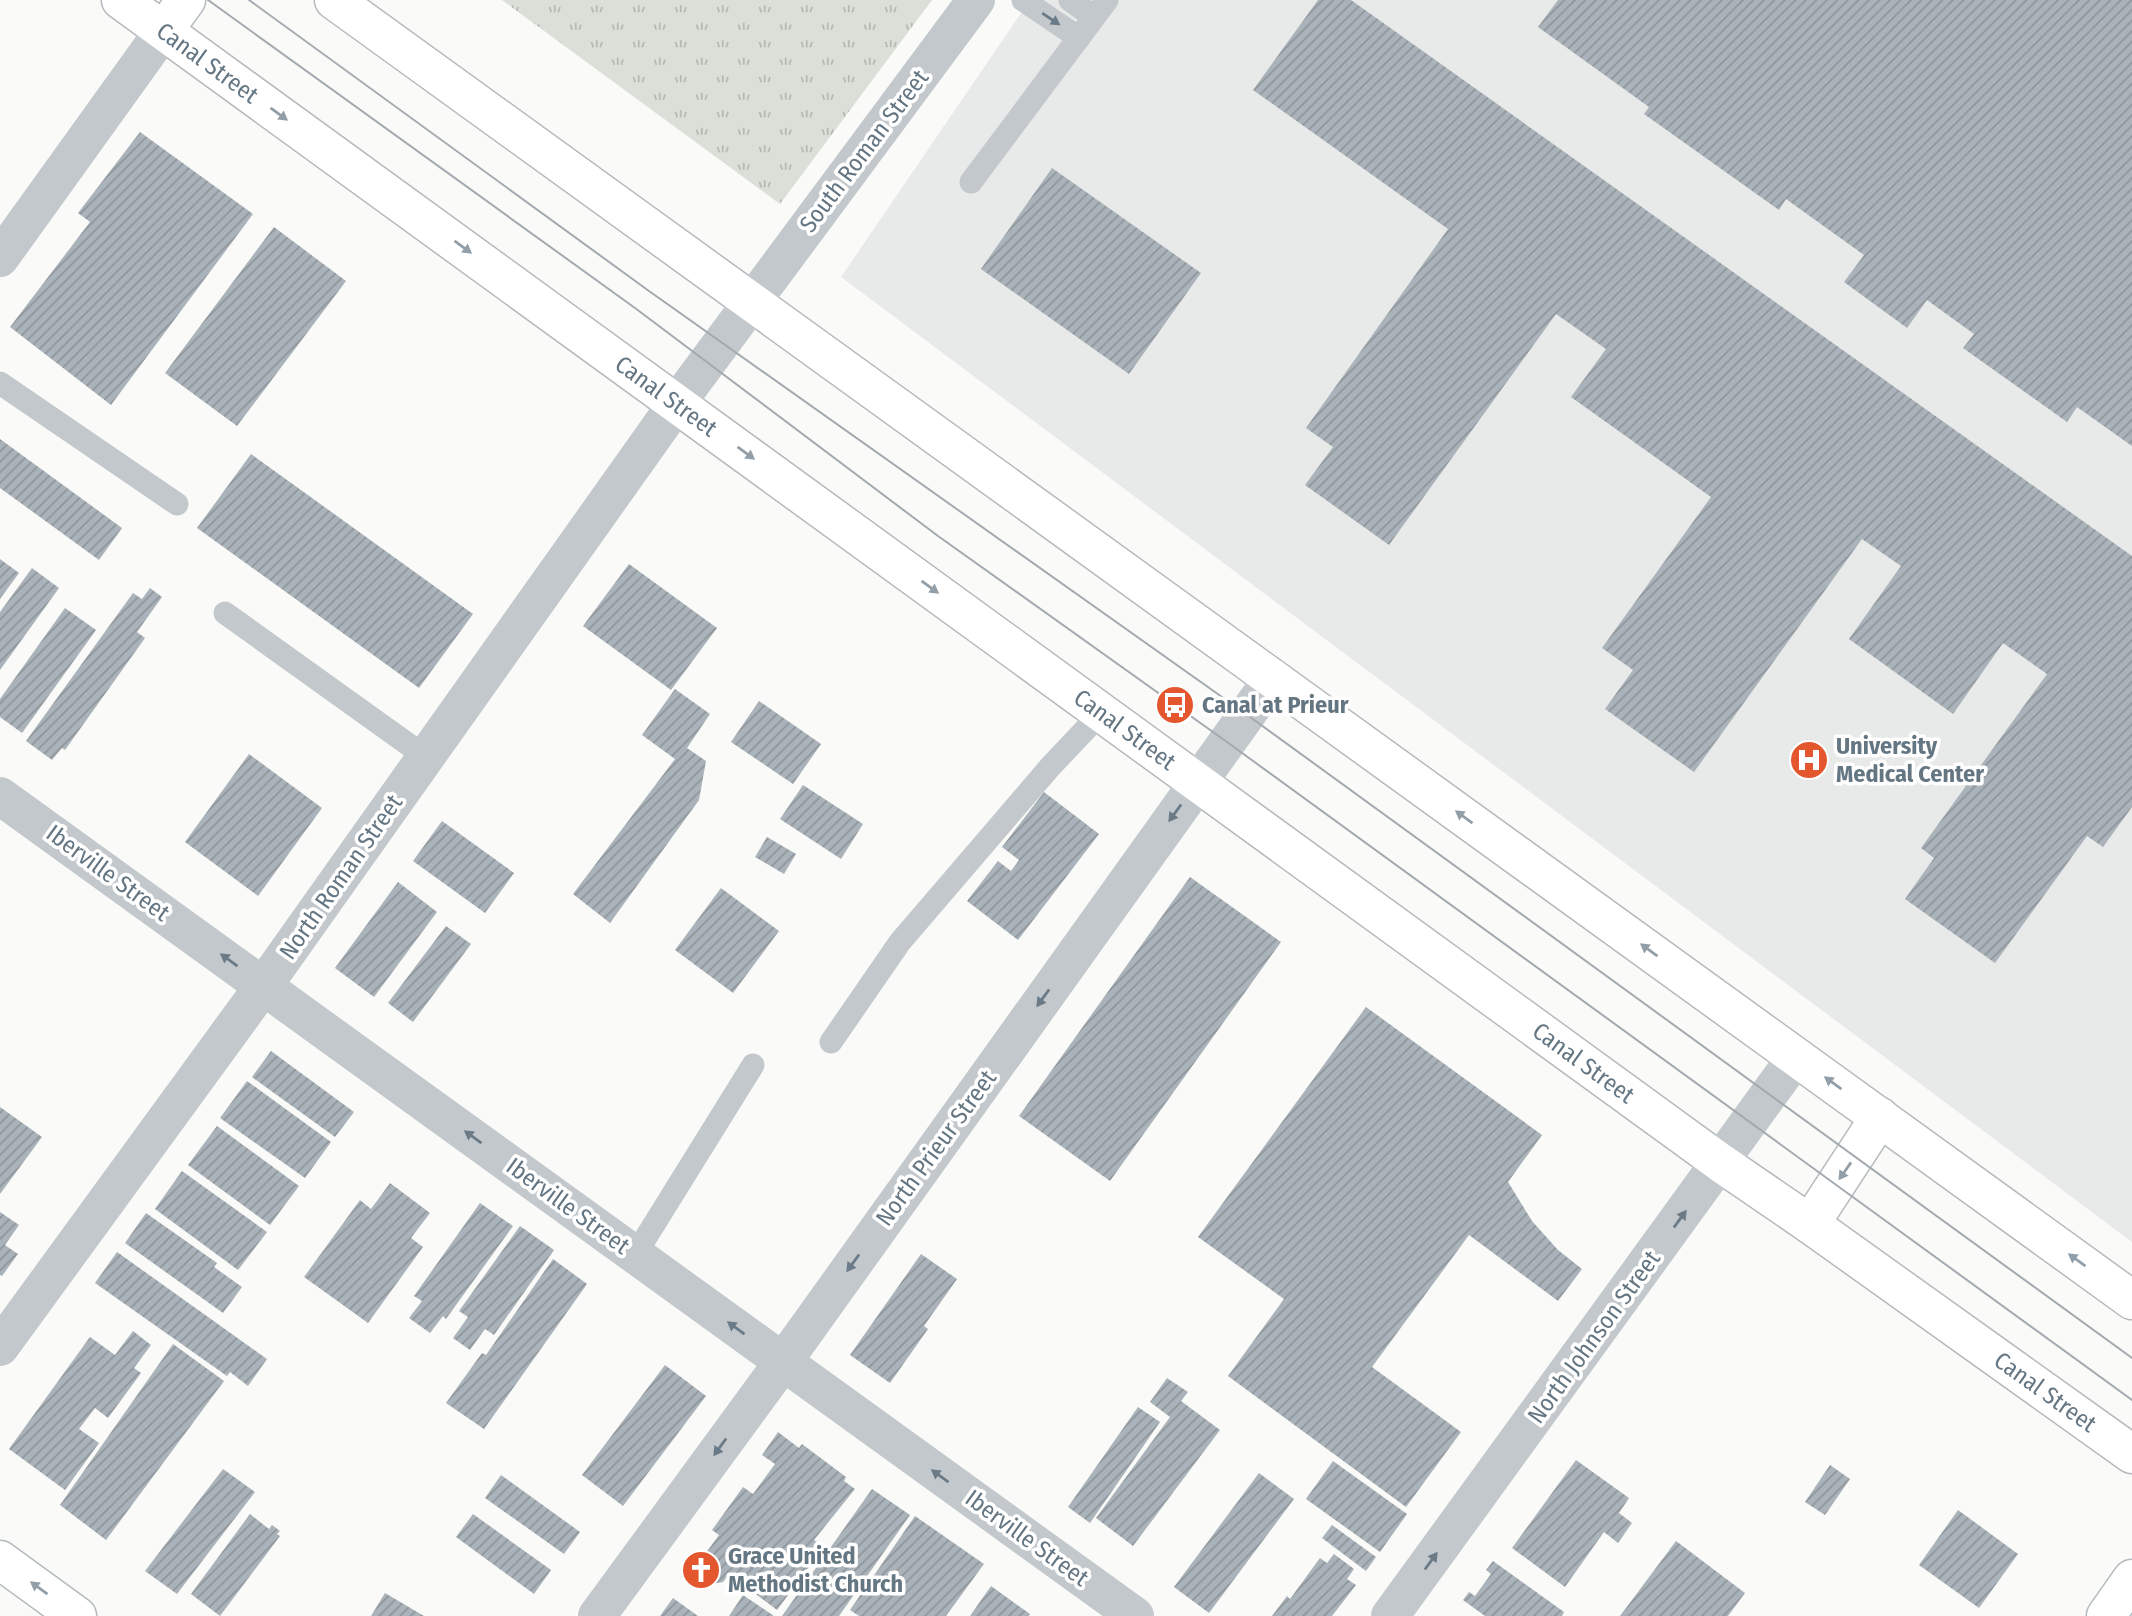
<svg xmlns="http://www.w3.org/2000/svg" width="2132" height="1616" font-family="'Fira Sans Condensed',sans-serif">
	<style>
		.built { fill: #e8e9e9 }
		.grass { fill: url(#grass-tufts) }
		.building { fill: url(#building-hatch) }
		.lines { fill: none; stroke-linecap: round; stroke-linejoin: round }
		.secondary-casing { stroke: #b3babf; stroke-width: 41 }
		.primary-casing { stroke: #b5babe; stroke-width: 41 }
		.lane { stroke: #c3c8cc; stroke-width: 23 }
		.street { stroke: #c3c8cc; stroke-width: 38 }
		.secondary { stroke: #fff; stroke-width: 38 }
		.primary { stroke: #fff; stroke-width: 38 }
		.tram { stroke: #a2aab0; stroke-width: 2 }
		.oneway { fill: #6a7a87 }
		.oneway2 { fill: #939fa8 }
		.labels { text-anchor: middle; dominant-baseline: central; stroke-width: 7; stroke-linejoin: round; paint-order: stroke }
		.street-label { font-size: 24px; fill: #657683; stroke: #fff }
		.poi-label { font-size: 24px; font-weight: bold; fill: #657683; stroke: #fff; text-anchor: start }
	</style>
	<defs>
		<pattern id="grass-tufts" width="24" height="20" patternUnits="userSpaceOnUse" patternTransform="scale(1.75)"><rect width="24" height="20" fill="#dadfd7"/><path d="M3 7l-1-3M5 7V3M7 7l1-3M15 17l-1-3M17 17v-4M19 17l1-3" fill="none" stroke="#b4b9b4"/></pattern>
		<pattern id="building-hatch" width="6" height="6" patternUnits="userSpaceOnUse" patternTransform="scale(1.75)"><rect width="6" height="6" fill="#aab3b9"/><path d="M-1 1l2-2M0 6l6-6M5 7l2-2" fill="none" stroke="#8e969c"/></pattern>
	</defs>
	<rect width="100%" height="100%" fill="#fafaf8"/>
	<path class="built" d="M 1030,0 L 2132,0 L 2132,1242 L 841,277 Z"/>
	<path class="grass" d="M 502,0 L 932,0 L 780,204 Z"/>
	<g class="building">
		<path d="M 1318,0 L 1351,0 L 2132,556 L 2132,807 L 2103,847 L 2087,836 L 1995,963 L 1905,899 L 1934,858 L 1921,848 L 2047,674 L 2003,643 L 1953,714 L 1849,639 L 1901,566 L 1862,539 L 1694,772 L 1605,709 L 1633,670 L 1602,648 L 1711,497 L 1571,397 L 1606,349 L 1556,314 L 1389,545 L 1305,485 L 1333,447 L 1306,428 L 1448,229 L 1253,90 Z"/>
		<path d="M 1558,0 L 2132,0 L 2132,446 L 2077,407 L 2067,422 L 1963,348 L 1974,334 L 1927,300 L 1907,328 L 1844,282 L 1864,255 L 1786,199 L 1779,210 L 1644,114 L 1649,107 L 1538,27 Z"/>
		<path d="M 140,132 L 253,214 L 111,405 L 10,327 L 90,222 L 78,213 Z"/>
		<path d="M 1052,168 L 1201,273 L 1129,374 L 981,269 Z"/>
		<path d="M 274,227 L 346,281 L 237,426 L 165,373 Z"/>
		<path d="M 0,439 L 122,528 L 99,560 L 0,488 Z"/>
		<path d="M 251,454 L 473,614 L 419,688 L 197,528 Z"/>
		<path d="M 0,559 L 19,573 L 0,599 Z"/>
		<path d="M 629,564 L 717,628 L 671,690 L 583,626 Z"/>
		<path d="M 32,568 L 59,588 L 0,670 L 0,612 Z"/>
		<path d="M 150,588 L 162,597 L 137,632 L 145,638 L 65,750 L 62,748 L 52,760 L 26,741 L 133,593 L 142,599 Z"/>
		<path d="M 65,608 L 96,630 L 22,733 L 0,717 L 0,699 Z"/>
		<path d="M 675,689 L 710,714 L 687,748 L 706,761 L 699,800 L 610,923 L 573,894 L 675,759 L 642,735 Z"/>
		<path d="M 759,701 L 821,744 L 793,784 L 731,742 Z"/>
		<path d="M 249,754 L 322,808 L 258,896 L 185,842 Z"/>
		<path d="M 803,785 L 863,824 L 841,859 L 780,819 Z"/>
		<path d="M 1044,792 L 1099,834 L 1018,940 L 967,901 L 998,861 L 1011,871 L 1019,860 L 1002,847 Z"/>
		<path d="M 442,821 L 514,873 L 485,913 L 413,861 Z"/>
		<path d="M 767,837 L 796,854 L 784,874 L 755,857 Z"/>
		<path d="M 1190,877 L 1281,942 L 1110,1181 L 1019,1116 Z"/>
		<path d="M 398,882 L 437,912 L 374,997 L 335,968 Z"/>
		<path d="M 721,888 L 779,931 L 733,993 L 675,950 Z"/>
		<path d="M 446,926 L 471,944 L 413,1022 L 388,1003 Z"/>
		<path d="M 1366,1007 L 1542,1135 L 1508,1182 L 1532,1221 L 1558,1250 L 1582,1269 L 1558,1301 L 1469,1235 L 1372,1367 L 1461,1432 L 1406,1507 L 1228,1376 L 1284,1299 L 1198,1237 Z"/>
		<path d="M 271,1051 L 354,1112 L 335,1137 L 252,1077 Z"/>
		<path d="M 247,1081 L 331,1142 L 305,1178 L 220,1118 Z"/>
		<path d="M 0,1107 L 42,1137 L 0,1194 Z"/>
		<path d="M 217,1126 L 299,1186 L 270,1225 L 188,1165 Z"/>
		<path d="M 182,1171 L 267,1232 L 238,1270 L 155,1209 Z"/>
		<path d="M 390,1183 L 430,1213 L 411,1238 L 423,1247 L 368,1323 L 304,1277 L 360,1200 L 371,1209 Z"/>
		<path d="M 480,1203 L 513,1226 L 446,1319 L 443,1316 L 430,1333 L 409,1318 L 422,1301 L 414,1296 Z"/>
		<path d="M 0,1212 L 19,1225 L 5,1245 L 18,1254 L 2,1276 L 0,1275 Z"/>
		<path d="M 146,1213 L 217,1263 L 214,1267 L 242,1287 L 223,1313 L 125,1243 Z"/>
		<path d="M 520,1226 L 554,1250 L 494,1335 L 485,1329 L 470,1350 L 453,1338 L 468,1317 L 459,1311 Z"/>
		<path d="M 117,1252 L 267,1359 L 248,1386 L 230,1372 L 227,1376 L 95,1283 Z"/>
		<path d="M 921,1254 L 957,1279 L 924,1326 L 928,1329 L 890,1383 L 850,1355 Z"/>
		<path d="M 553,1259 L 587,1284 L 484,1429 L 446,1403 L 482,1353 L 486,1355 Z"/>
		<path d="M 133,1331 L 151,1345 L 134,1368 L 141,1373 L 108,1418 L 95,1408 L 79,1429 L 99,1443 L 65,1490 L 9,1449 L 90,1337 L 115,1355 Z"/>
		<path d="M 173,1344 L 224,1381 L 106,1540 L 60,1505 Z"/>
		<path d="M 665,1365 L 706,1396 L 623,1506 L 582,1475 Z"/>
		<path d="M 1167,1378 L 1188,1392 L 1181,1401 L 1220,1430 L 1133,1546 L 1096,1518 L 1170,1417 L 1150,1402 Z"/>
		<path d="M 1138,1407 L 1160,1422 L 1090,1523 L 1068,1507 Z"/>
		<path d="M 778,1432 L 799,1448 L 802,1444 L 846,1477 L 844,1481 L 855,1489 L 814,1540 L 824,1547 L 777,1610 L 729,1574 L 723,1582 L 712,1584 L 700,1576 L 697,1565 L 719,1535 L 712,1530 L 743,1487 L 753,1494 L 775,1464 L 762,1455 Z"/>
		<path d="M 1576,1460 L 1629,1498 L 1619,1513 L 1632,1523 L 1618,1543 L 1604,1532 L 1565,1587 L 1512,1548 Z"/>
		<path d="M 1333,1461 L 1407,1514 L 1380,1552 L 1306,1499 Z"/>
		<path d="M 1830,1465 L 1850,1479 L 1825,1515 L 1805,1502 Z"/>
		<path d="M 223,1469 L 255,1492 L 177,1594 L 145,1571 Z"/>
		<path d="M 1259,1473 L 1294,1499 L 1209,1613 L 1174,1587 Z"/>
		<path d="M 501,1475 L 580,1532 L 564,1554 L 485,1498 Z"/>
		<path d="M 872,1489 L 910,1515 L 839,1616 L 782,1616 Z"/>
		<path d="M 1958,1510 L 2018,1554 L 1979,1608 L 1919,1565 Z"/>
		<path d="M 250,1514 L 269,1529 L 272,1525 L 280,1531 L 277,1534 L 280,1536 L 220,1616 L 191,1594 Z"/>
		<path d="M 473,1514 L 551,1570 L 534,1594 L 456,1537 Z"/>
		<path d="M 915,1516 L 984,1564 L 946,1616 L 859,1616 L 850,1610 Z"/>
		<path d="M 1332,1525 L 1376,1557 L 1366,1571 L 1322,1538 Z"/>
		<path d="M 1676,1541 L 1745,1593 L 1728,1616 L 1620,1616 Z"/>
		<path d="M 1334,1554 L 1354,1569 L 1347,1579 L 1356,1585 L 1332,1616 L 1272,1616 L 1287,1596 L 1290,1599 L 1320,1558 L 1327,1563 Z"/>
		<path d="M 1493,1561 L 1564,1612 L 1562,1616 L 1485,1616 L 1463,1600 L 1469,1592 L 1475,1596 L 1491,1574 L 1486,1570 Z"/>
		<path d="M 991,1586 L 1030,1614 L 1029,1616 L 970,1616 Z"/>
		<path d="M 385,1593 L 424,1616 L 371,1616 Z"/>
		<path d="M 743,1595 L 774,1616 L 729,1616 Z"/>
		<path d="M 673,1598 L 698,1616 L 660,1616 Z"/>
	</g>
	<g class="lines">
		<defs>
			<g id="secondary">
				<path d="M 164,30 L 186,0"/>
				<path d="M 0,1560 L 77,1616"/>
				<path d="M 2106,1616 L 2132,1579"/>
			</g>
			<g id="primary">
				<path id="s1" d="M 121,0 L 1721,1163 L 1810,1224 L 2132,1454"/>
				<path d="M 334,0 L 2132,1300"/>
				<path d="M 1810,1224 L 1880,1117"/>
			</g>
		</defs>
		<use href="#secondary" class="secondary-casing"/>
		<use href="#primary" class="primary-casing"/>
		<g class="lane">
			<path d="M 1023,0 L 1079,38"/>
			<path d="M 1070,0 L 1094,17"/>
			<path d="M 971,182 L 1107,0"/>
			<path d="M 0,383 L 177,504"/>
			<path d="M 225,613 L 426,757"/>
			<path d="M 831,1042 L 900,942 L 1050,767 L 1102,712"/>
			<path d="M 635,1255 L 753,1065"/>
		</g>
		<g class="street">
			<path d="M 0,258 L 164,30"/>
			<path d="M 0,796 L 1135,1616"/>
			<path d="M 0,1347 L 264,985 L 677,403 L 976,0"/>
			<path d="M 597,1616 L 783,1362 L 1273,678"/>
			<path d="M 1390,1616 L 1796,1057"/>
		</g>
		<use href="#secondary" class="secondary"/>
		<use href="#primary" class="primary"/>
		<g class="tram">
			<path d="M 208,0 L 635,308 L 938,536 L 1227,742 L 2132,1400"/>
			<path d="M 249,0 L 649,291 L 1246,714 L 2132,1358"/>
		</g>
	</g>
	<defs><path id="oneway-solid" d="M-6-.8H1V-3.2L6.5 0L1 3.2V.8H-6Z" transform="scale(1.75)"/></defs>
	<g class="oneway">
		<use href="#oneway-solid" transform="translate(1051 19) rotate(34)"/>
		<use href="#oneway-solid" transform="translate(1175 813) rotate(126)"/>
		<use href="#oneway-solid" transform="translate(229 960) rotate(-144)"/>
		<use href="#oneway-solid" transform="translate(1043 998) rotate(126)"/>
		<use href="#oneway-solid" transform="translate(473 1137) rotate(-144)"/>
		<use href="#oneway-solid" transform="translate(1680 1219) rotate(-54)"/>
		<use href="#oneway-solid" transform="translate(853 1263) rotate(126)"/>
		<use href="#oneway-solid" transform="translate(736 1328) rotate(-144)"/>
		<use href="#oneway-solid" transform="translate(720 1447) rotate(126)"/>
		<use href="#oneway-solid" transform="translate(940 1476) rotate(-144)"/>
		<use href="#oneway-solid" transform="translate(1431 1561) rotate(-54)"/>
	</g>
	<g class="oneway2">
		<use href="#oneway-solid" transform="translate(279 114) rotate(36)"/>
		<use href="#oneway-solid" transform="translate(463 247) rotate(36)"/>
		<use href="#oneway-solid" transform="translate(746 453) rotate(36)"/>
		<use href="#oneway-solid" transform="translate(930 587) rotate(36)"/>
		<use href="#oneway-solid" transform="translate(1464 817) rotate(-144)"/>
		<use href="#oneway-solid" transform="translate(1649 950) rotate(-144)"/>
		<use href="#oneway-solid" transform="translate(1833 1083) rotate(-144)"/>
		<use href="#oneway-solid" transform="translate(1845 1171) rotate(125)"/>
		<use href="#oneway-solid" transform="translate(2077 1260) rotate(-144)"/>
		<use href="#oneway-solid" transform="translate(39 1588) rotate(-144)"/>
	</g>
	<defs>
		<symbol id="bus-disc" viewBox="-11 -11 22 22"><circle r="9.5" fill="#e4572e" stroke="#fff"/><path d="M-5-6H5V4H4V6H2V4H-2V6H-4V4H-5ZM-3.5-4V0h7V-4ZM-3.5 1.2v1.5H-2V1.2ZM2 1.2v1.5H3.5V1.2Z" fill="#fff"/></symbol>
		<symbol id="hospital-disc" viewBox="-11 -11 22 22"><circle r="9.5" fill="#e4572e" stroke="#fff"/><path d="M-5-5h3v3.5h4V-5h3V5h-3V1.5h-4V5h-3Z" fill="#fff"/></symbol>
		<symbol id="church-disc" viewBox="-11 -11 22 22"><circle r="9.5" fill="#e4572e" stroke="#fff"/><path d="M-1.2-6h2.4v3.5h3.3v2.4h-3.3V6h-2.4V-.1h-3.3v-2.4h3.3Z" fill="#fff"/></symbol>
	</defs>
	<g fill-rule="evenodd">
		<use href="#bus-disc" x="1153" y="683" width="44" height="44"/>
		<use href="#hospital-disc" x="1787" y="738" width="44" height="44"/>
		<use href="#church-disc" x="679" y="1548" width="44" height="44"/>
	</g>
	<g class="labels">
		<g class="street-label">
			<text stroke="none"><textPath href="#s1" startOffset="107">Canal Street</textPath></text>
			<text transform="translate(864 151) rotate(-53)">South Roman Street</text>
			<text stroke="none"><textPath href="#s1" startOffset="674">Canal Street</textPath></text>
			<text stroke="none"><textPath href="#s1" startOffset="1241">Canal Street</textPath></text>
			<text transform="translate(108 873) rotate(36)">Iberville Street</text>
			<text transform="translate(341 877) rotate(-55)">North Roman Street</text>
			<text stroke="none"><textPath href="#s1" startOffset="1808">Canal Street</textPath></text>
			<text transform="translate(936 1148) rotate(-54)">North Prieur Street</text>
			<text transform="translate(568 1206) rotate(36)">Iberville Street</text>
			<text transform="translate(1594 1337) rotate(-54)">North Johnson Street</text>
			<text stroke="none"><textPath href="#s1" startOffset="2375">Canal Street</textPath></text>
			<text transform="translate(1027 1538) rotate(36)">Iberville Street</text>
		</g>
		<g class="poi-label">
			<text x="1202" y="705">Canal at Prieur</text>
			<text x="1836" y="746">University<tspan x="1836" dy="28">Medical Center</tspan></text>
			<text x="728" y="1556">Grace United<tspan x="728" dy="28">Methodist Church</tspan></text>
		</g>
	</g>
</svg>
